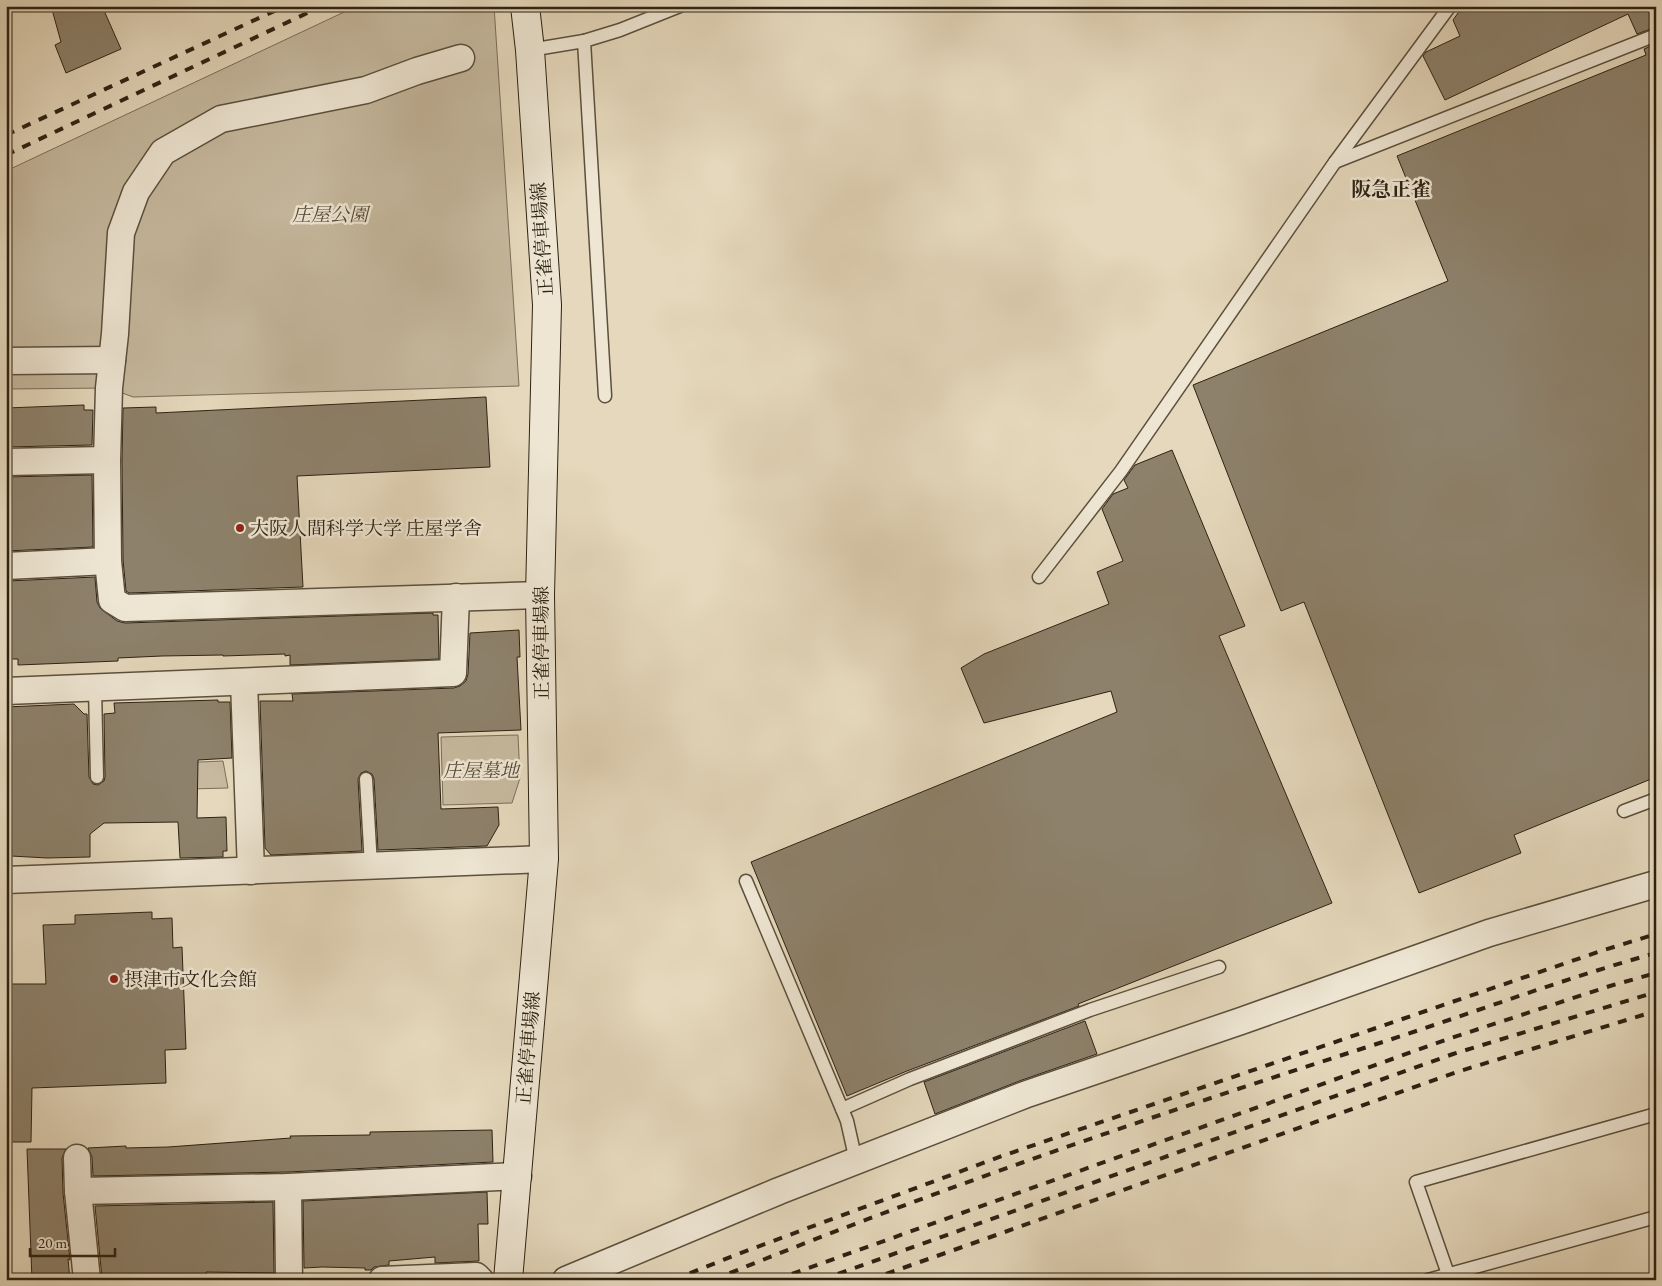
<svg xmlns="http://www.w3.org/2000/svg" width="1662" height="1286" font-family="'EB Garamond','Noto Serif JP',serif">
	<style>
		.green { fill: #c6b99f; stroke: #7a6e59 }
		.building { fill: #8d816b; stroke: #2d2213 }
		.lines { fill: none; stroke-linecap: round; stroke-linejoin: round }
		.lane-casing { stroke: #5b503d; stroke-width: 15 }
		.street-casing { stroke: #5b503d; stroke-width: 29 }
		.secondary-casing { stroke: #2d2213; stroke-width: 30 }
		.lane { stroke: #eee6d3; stroke-width: 12 }
		.street { stroke: #eee6d3; stroke-width: 26 }
		.secondary { stroke: #eee6d3; stroke-width: 28 }
		.rail { stroke: #2d2213; stroke-width: 4; stroke-dasharray: 9 9; stroke-linecap: butt }
		.poi-dot { fill: #8f2418; stroke: #eee6d3; stroke-width: 2 }
		.labels { text-anchor: middle; dominant-baseline: central; stroke-width: 5; stroke-linejoin: round; paint-order: stroke }
		.park-label { font-size: 19px; font-style: italic; fill: #534836; stroke: #eee6d3 }
		.street-label { font-size: 19px; fill: #2d2213; stroke: #eee6d3 }
		.poi-label { font-size: 19px; fill: #2d2213; stroke: #eee6d3; text-anchor: start }
		.neighbourhood-label { font-size: 20px; font-weight: bold; fill: #2d2213; stroke: #eee6d3 }
	</style>
	<rect width="100%" height="100%" fill="#e5d8bc"/>
	<filter id="stains"><feTurbulence type="fractalNoise" baseFrequency=".004" numOctaves="4"/><feColorMatrix values="0 0 0 0 .2 0 0 0 0 .09 0 0 0 0 .02 0 0 0 .5 -.17"/></filter>
	<radialGradient id="worn" r=".72"><stop offset=".6" stop-color="#630" stop-opacity="0"/><stop offset="1" stop-color="#630" stop-opacity=".3"/></radialGradient>
	<g class="green">
		<path d="M 357,6 L 494,6 L 519,386 L 133,397 L 109,388 L 6,389 L 6,171 Z"/>
		<path d="M 518,735 L 520,778 L 512,803 L 443,805 L 441,737 Z"/>
		<path d="M 223,761 L 228,788 L 111,791 L 109,766 Z"/>
	</g>
	<g class="building">
		<path d="M 51,6 L 102,6 L 121,49 L 66,73 L 55,45 L 61,42 Z"/>
		<path d="M 1463,6 L 1656,6 L 1656,27 L 1637,34 L 1628,14 L 1445,100 L 1423,56 L 1426,52 L 1460,36 L 1453,20 Z"/>
		<path d="M 1656,44 L 1656,777 L 1514,835 L 1521,853 L 1419,893 L 1304,602 L 1281,611 L 1193,385 L 1448,281 L 1397,156 L 1646,55 L 1644,49 Z"/>
		<path d="M 486,397 L 490,467 L 297,476 L 303,587 L 129,593 L 126,591 L 123,560 L 122,460 L 123,408 L 156,407 L 156,413 Z"/>
		<path d="M 84,405 L 84,410 L 93,410 L 92,445 L 6,447 L 6,408 Z"/>
		<path d="M 1172,450 L 1245,626 L 1219,636 L 1332,903 L 1078,1004 L 1079,1006 L 907,1071 L 847,1096 L 751,862 L 1117,712 L 1111,691 L 984,723 L 961,668 L 984,654 L 1109,604 L 1097,572 L 1123,561 L 1102,509 L 1113,494 L 1128,488 L 1124,480 L 1135,465 Z"/>
		<path d="M 92,475 L 93,547 L 6,551 L 6,477 Z"/>
		<path d="M 95,577 L 97,602 L 100,608 L 117,621 L 125,623 L 433,613 L 433,615 L 438,615 L 439,659 L 290,665 L 290,655 L 285,656 L 285,654 L 223,656 L 223,655 L 162,656 L 118,658 L 118,661 L 18,665 L 18,659 L 6,659 L 6,621 L 8,621 L 8,581 Z"/>
		<path d="M 519,630 L 520,657 L 517,657 L 521,730 L 438,733 L 441,809 L 498,807 L 499,825 L 487,846 L 378,850 L 374,779 L 372,774 L 366,771 L 361,773 L 358,779 L 362,851 L 271,855 L 265,848 L 260,701 L 293,701 L 292,694 L 454,688 L 460,686 L 466,681 L 468,674 L 470,633 Z"/>
		<path d="M 218,700 L 218,702 L 230,702 L 232,758 L 198,760 L 197,818 L 226,817 L 227,851 L 223,851 L 223,857 L 180,858 L 178,822 L 104,823 L 90,834 L 90,857 L 47,858 L 11,856 L 12,850 L 6,849 L 6,707 L 74,704 L 84,714 L 87,714 L 89,777 L 93,784 L 98,785 L 104,781 L 105,777 L 104,714 L 115,713 L 114,703 Z"/>
		<path d="M 152,912 L 152,919 L 172,918 L 173,948 L 182,947 L 186,1049 L 165,1050 L 166,1083 L 32,1088 L 31,1142 L 6,1142 L 6,984 L 46,984 L 43,925 L 75,924 L 75,915 Z"/>
		<path d="M 1085,1021 L 1097,1054 L 1022,1080 L 935,1114 L 924,1082 Z"/>
		<path d="M 492,1130 L 493,1162 L 288,1172 L 93,1176 L 92,1157 L 88,1148 L 126,1146 L 126,1148 L 168,1147 L 291,1138 L 290,1136 L 370,1135 L 370,1132 Z"/>
		<path d="M 27,1149 L 66,1149 L 62,1158 L 63,1193 L 70,1260 L 68,1259 L 70,1280 L 32,1280 Z"/>
		<path d="M 487,1192 L 488,1224 L 478,1224 L 479,1261 L 435,1263 L 435,1257 L 389,1261 L 389,1265 L 374,1267 L 371,1270 L 365,1270 L 365,1268 L 322,1267 L 304,1268 L 303,1201 Z"/>
		<path d="M 273,1202 L 274,1273 L 206,1272 L 207,1276 L 165,1277 L 165,1275 L 102,1278 L 95,1206 Z"/>
	</g>
	<g class="lines">
		<defs>
			<g id="lane">
				<path d="M 530,50 L 584,41"/>
				<path d="M 1335,162 L 1656,35"/>
				<path d="M 605,396 L 584,41 L 620,30 L 680,6"/>
				<path d="M 1039,577 L 1121,471 L 1335,162 L 1450,6"/>
				<path d="M 95,688 L 97,777"/>
				<path d="M 366,779 L 371,866"/>
				<path d="M 1624,811 L 1656,799"/>
				<path d="M 746,881 L 842,1109 L 910,1079 L 1090,1010 L 1219,967"/>
				<path d="M 842,1109 L 847,1121 L 856,1161"/>
				<path d="M 1448,1274 L 1416,1182 L 1656,1114"/>
				<path d="M 1428,1280 L 1656,1217"/>
			</g>
			<g id="street">
				<path d="M 461,58 L 417,71 L 366,90 L 221,119 L 163,152 L 136,192 L 121,233 L 115,334 L 109,388 L 107,460 L 108,561 L 112,600 L 125,608 L 540,595"/>
				<path d="M 6,361 L 112,360"/>
				<path d="M 6,462 L 107,460"/>
				<path d="M 6,566 L 108,561"/>
				<path d="M 244,682 L 251,871"/>
				<path d="M 6,691 L 453,673 L 456,597"/>
				<path d="M 6,880 L 544,859"/>
				<path d="M 77,1158 L 78,1191 L 87,1280"/>
				<path d="M 288,1187 L 289,1280"/>
				<path d="M 78,1191 L 288,1187 L 518,1176"/>
				<path d="M 382,1280 L 476,1276 L 480,1280"/>
				<path d="M 566,1280 L 779,1191 L 1027,1094 L 1241,1021 L 1489,933 L 1656,884"/>
			</g>
			<path id="secondary" d="M 508,1280 L 544,859 L 540,595 L 547,305 L 530,50 L 525,6"/>
		</defs>
		<use href="#lane" class="lane-casing"/>
		<use href="#street" class="street-casing"/>
		<use href="#secondary" class="secondary-casing"/>
		<use href="#lane" class="lane"/>
		<use href="#street" class="street"/>
		<use href="#secondary" class="secondary"/>
		<g class="rail">
			<path d="M 6,135 L 285,6"/>
			<path d="M 6,155 L 322,6"/>
			<path d="M 673,1280 L 738,1254 L 1002,1156 L 1604,950 L 1656,934"/>
			<path d="M 713,1280 C 935,1189 1161,1113 1389,1040 C 1478,1011 1566,978 1656,953"/>
			<path d="M 775,1280 L 1448,1039 L 1610,986 L 1656,973"/>
			<path d="M 821,1280 L 1453,1054 L 1656,992"/>
			<path d="M 869,1280 L 1460,1071 L 1656,1011"/>
		</g>
	</g>
	<g class="poi-dot">
		<circle cx="240" cy="528" r="5"/>
		<circle cx="114" cy="979" r="5"/>
	</g>
	<g class="labels">
		<g class="park-label">
			<text x="330" y="214">庄屋公園</text>
			<text x="481" y="770">庄屋墓地</text>
		</g>
		<g class="street-label">
			<text transform="translate(542 239) rotate(-94)">正雀停車場線</text>
			<text transform="translate(541 643) rotate(-90)">正雀停車場線</text>
			<text transform="translate(528 1048) rotate(-85)">正雀停車場線</text>
		</g>
		<g class="poi-label">
			<text x="250" y="528">大阪人間科学大学 庄屋学舎</text>
			<text x="124" y="979">摂津市文化会館</text>
		</g>
		<g class="neighbourhood-label">
			<text x="1391" y="189">阪急正雀</text>
		</g>
	</g>
	<rect width="1662" height="1286" fill="none" stroke="#e5d8bc" stroke-width="25"/>
	<rect x="8" y="8" width="1647" height="1271" fill="none" stroke="#2d2213" stroke-width="2.5"/>
	<rect x="12" y="12" width="1637" height="1261" fill="none" stroke="#2d2213"/>
	<path d="M30 1248v8h85v-8" fill="none" stroke="#2d2213" stroke-width="2.5"/>
	<text x="38" y="1248" font-size="15" fill="#2d2213" stroke="#eee6d3" stroke-width="4" paint-order="stroke">20 m</text>
	<rect width="100%" height="100%" filter="url(#stains)"/>
	<rect width="100%" height="100%" fill="url(#worn)"/>
</svg>
